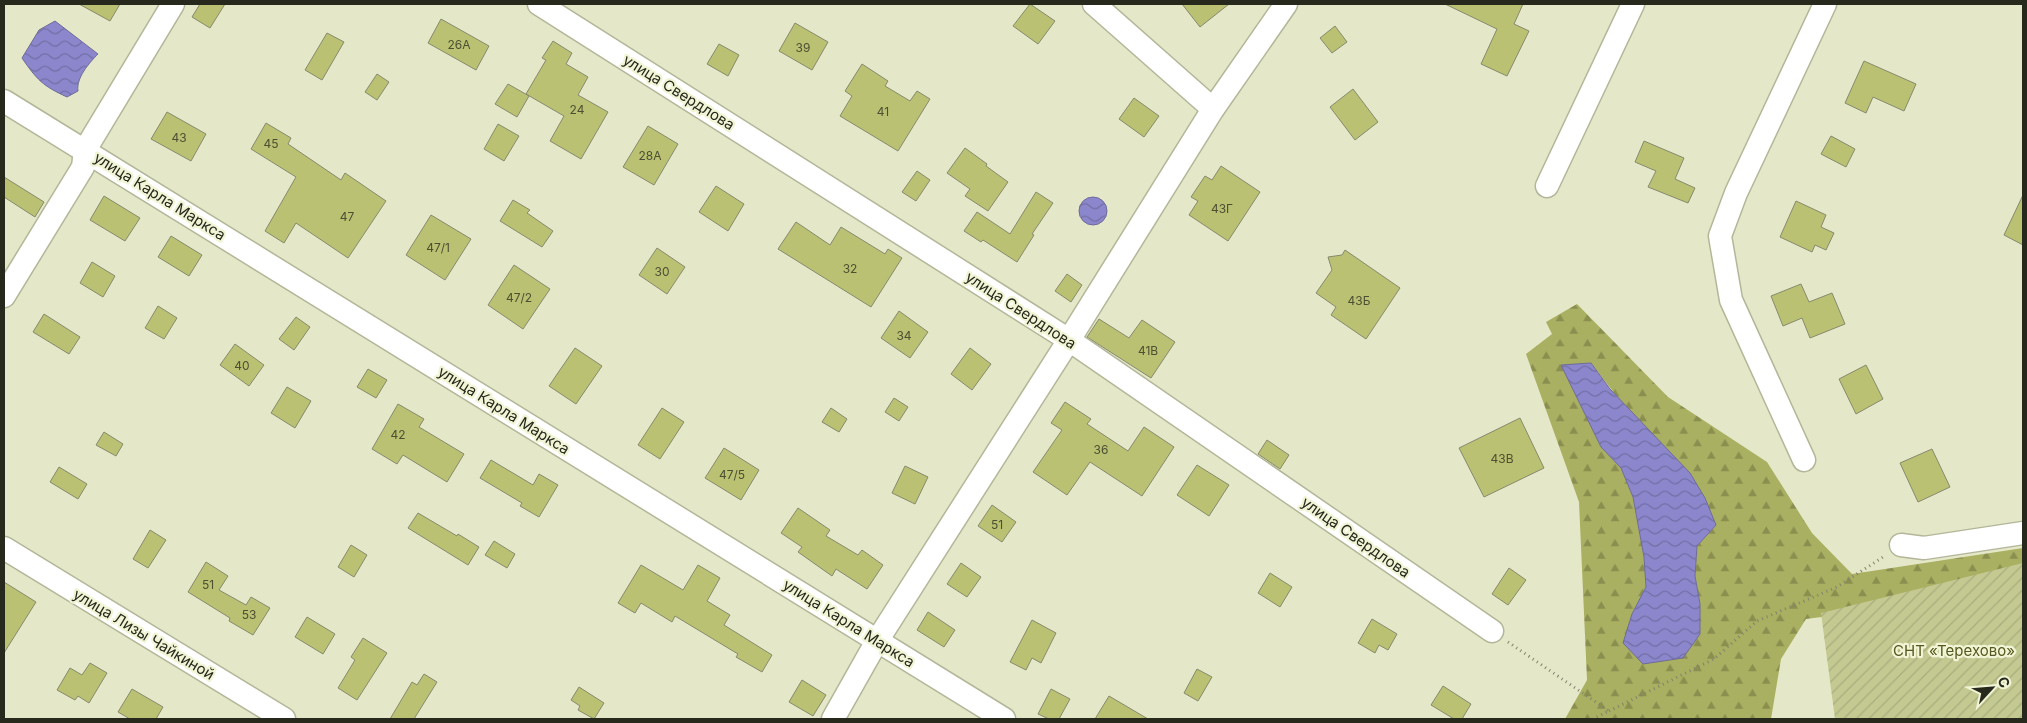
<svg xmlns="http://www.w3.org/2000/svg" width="2027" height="723" font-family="Inter,sans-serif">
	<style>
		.forest { fill: url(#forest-firs); fill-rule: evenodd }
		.garden { fill: url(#garden-furrows) }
		.water { fill: url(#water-waves); stroke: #6e6b98 }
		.building { fill: #bac172; stroke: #868a6d }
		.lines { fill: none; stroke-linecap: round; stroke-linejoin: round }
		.minor-casing { stroke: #b3b698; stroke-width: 25 }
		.path { stroke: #80836d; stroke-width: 3; stroke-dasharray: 1 4; stroke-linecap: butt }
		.minor { stroke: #fff; stroke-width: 22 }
		.labels { text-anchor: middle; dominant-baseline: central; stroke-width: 4.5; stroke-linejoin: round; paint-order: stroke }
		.number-label { font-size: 12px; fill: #4c4f32 }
		.street-label { font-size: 15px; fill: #28291d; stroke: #f1f5d5 }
		.park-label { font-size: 15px; fill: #55591f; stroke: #f1f5d5 }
	</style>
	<defs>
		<pattern id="forest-firs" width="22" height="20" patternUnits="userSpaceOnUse" patternTransform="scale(1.25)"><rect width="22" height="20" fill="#a9b061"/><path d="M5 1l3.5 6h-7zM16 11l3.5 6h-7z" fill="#8a8f4f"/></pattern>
		<pattern id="garden-furrows" width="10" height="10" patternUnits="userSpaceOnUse" patternTransform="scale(1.25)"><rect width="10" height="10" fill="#c3c991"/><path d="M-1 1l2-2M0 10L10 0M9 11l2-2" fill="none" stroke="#a8ad7d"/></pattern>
		<pattern id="water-waves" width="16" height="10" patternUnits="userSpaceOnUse" patternTransform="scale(1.25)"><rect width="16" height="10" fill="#8c87cc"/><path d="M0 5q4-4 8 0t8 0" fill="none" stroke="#726ea5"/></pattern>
	</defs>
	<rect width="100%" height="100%" fill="#e4e8c8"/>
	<path class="forest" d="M 1577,304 L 1668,397 L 1767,462 L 1812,533 L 1852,574 L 2023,548 L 2023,591 L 1806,619 L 1781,659 L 1771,719 L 1565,719 L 1587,680 L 1579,502 L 1526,354 L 1552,334 L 1546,322 ZM 1591,363 L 1716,525 L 1697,546 L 1695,576 L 1700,604 L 1632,614 L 1646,587 L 1644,557 L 1633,497 L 1621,468 L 1601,447 L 1562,366 Z"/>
	<path class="garden" d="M 2023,563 L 2023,718 L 1835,719 L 1821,613 Z"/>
	<g class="water">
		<path d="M 55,21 L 98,54 C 89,63 76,78 78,91 L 67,97 C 43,86 37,80 22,58 L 39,30 Z"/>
		<circle cx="1093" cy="211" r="14"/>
		<path d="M 1591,363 L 1610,389 L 1690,473 L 1705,498 L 1716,525 L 1697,546 L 1695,576 L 1700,604 L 1700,634 L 1683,658 L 1643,664 L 1623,643 L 1632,614 L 1646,587 L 1644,557 L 1633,497 L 1621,468 L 1601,447 L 1561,365 Z"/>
	</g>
	<g class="building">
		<path d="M 79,4 L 120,4 L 110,21 Z"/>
		<path d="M 200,4 L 225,4 L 210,28 L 192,17 Z"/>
		<path d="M 1030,4 L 1055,21 L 1038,44 L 1013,26 Z"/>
		<path d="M 1182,4 L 1229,4 L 1200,27 Z"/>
		<path d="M 1445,4 L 1523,4 L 1514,24 L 1529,31 L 1507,76 L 1481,64 L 1497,29 Z"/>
		<path d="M 441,19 L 489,46 L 476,70 L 428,43 Z"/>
		<path d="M 795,23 L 828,42 L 812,70 L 779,51 Z"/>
		<path d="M 1335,26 L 1347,42 L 1332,53 L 1320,38 Z"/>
		<path d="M 327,33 L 344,42 L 322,80 L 305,70 Z"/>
		<path d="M 553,41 L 572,53 L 566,64 L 588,77 L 578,95 L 608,112 L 581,159 L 550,141 L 564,116 L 526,94 L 546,60 L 542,58 Z"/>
		<path d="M 719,44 L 739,55 L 728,76 L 707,64 Z"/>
		<path d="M 1864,61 L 1916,84 L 1904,111 L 1873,97 L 1866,113 L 1845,103 Z"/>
		<path d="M 862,64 L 888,81 L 885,86 L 910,101 L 917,91 L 930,99 L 898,151 L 840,116 L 852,96 L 845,91 Z"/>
		<path d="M 377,74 L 389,82 L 377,100 L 365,92 Z"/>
		<path d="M 508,84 L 529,96 L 517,117 L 495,104 Z"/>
		<path d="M 1353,89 L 1378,122 L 1355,140 L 1330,107 Z"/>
		<path d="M 1134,98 L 1159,116 L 1144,137 L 1119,119 Z"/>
		<path d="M 167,112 L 206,134 L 191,161 L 151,139 Z"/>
		<path d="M 266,123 L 291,138 L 288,144 L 341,180 L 345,173 L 386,201 L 348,258 L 296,223 L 284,243 L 265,231 L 296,177 L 251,149 Z"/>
		<path d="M 498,124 L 519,136 L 504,161 L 484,149 Z"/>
		<path d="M 648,126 L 678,144 L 654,185 L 623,167 Z"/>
		<path d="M 1831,136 L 1855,149 L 1846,167 L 1821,154 Z"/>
		<path d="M 1644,141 L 1684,158 L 1675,179 L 1695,188 L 1688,203 L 1648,187 L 1656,171 L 1635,162 Z"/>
		<path d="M 965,148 L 987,164 L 986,166 L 1008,182 L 988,211 L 965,196 L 970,189 L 947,173 Z"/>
		<path d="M 1221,166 L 1260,192 L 1228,241 L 1189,215 L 1198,201 L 1191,197 L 1205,176 L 1212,180 Z"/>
		<path d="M 917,171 L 930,180 L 916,201 L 902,192 Z"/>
		<path d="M 4,177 L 44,202 L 35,217 L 4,197 Z"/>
		<path d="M 716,186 L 744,204 L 728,231 L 699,212 Z"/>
		<path d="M 1036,192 L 1053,203 L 1032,234 L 1034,235 L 1017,262 L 983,240 L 981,242 L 964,231 L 977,212 L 1010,234 Z"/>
		<path d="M 2023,195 L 2023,245 L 2004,235 Z"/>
		<path d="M 104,196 L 140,218 L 125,241 L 90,220 Z"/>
		<path d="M 513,200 L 530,210 L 527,213 L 553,231 L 542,247 L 500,221 Z"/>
		<path d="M 1796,201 L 1826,215 L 1821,227 L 1834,233 L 1826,250 L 1815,245 L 1812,252 L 1780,237 Z"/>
		<path d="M 431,215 L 471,239 L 445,280 L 406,255 Z"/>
		<path d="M 796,222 L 830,245 L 841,227 L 885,254 L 888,249 L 902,258 L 871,307 L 778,249 Z"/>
		<path d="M 171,236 L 202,255 L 189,276 L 158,257 Z"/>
		<path d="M 657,248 L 685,267 L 667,294 L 639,275 Z"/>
		<path d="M 1345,250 L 1400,288 L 1366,339 L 1331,315 L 1336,307 L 1316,293 L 1332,270 L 1328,257 L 1342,255 Z"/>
		<path d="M 92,262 L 115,276 L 103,297 L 80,283 Z"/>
		<path d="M 514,265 L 550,289 L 523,329 L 488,305 Z"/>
		<path d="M 1067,274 L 1082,285 L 1071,302 L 1055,291 Z"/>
		<path d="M 1801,284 L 1809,302 L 1832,293 L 1845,324 L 1810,338 L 1802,318 L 1783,326 L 1771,296 Z"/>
		<path d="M 158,306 L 177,318 L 164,339 L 145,328 Z"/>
		<path d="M 899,311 L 928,332 L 910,358 L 881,338 Z"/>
		<path d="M 44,314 L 80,337 L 69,354 L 33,332 Z"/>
		<path d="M 296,317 L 310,327 L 294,350 L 279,339 Z"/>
		<path d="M 1099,319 L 1129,338 L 1142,320 L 1175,342 L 1151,378 L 1087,337 Z"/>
		<path d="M 235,344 L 264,365 L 249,386 L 220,365 Z"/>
		<path d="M 575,348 L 602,366 L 576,404 L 549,386 Z"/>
		<path d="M 970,348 L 991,364 L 972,390 L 951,374 Z"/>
		<path d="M 1866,365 L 1883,399 L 1856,414 L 1839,379 Z"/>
		<path d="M 368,369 L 387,380 L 376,398 L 357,387 Z"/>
		<path d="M 287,387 L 311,401 L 295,428 L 271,413 Z"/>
		<path d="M 894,398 L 908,407 L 899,421 L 885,412 Z"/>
		<path d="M 1065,402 L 1091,419 L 1087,424 L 1128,451 L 1144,427 L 1174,447 L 1142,496 L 1090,462 L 1067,495 L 1033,472 L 1062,430 L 1051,423 Z"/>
		<path d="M 398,404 L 424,419 L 419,427 L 464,454 L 447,482 L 403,455 L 397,464 L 372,449 Z"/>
		<path d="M 662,408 L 684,422 L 660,459 L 638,445 Z"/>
		<path d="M 831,408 L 847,419 L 839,432 L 822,422 Z"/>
		<path d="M 1520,418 L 1544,468 L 1484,497 L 1459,448 Z"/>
		<path d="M 104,432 L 123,444 L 116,456 L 96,445 Z"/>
		<path d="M 1267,440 L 1289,455 L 1280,469 L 1258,454 Z"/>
		<path d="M 724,448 L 759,470 L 741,500 L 705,478 Z"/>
		<path d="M 1932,449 L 1950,487 L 1918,502 L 1900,463 Z"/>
		<path d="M 491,460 L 533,485 L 539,474 L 558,485 L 539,517 L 520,506 L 522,503 L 480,478 Z"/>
		<path d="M 1197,465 L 1229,485 L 1209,516 L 1177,495 Z"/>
		<path d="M 905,466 L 928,477 L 915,504 L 892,493 Z"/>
		<path d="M 59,467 L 87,484 L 78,499 L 50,482 Z"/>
		<path d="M 992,505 L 1016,522 L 1002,542 L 978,526 Z"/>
		<path d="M 798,508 L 830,530 L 826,536 L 858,555 L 862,550 L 883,565 L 867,589 L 836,569 L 832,576 L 798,552 L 802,547 L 781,533 Z"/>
		<path d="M 418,513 L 457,536 L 458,534 L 479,547 L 468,565 L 408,528 Z"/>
		<path d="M 150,530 L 166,540 L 148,568 L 133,559 Z"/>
		<path d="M 494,541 L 515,554 L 507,568 L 485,555 Z"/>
		<path d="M 351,545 L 367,555 L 354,577 L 338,567 Z"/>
		<path d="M 206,562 L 228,576 L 219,590 L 246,605 L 251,597 L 270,608 L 253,635 L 229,621 L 230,618 L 188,592 Z"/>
		<path d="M 961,563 L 981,577 L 967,597 L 947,584 Z"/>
		<path d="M 641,565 L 683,590 L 698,565 L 720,578 L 707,601 L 730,615 L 724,625 L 772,655 L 762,672 L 736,657 L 738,654 L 675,616 L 672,622 L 641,603 L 635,613 L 618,603 Z"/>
		<path d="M 1509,568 L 1526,580 L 1508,605 L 1492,594 Z"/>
		<path d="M 1270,573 L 1292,587 L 1280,607 L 1258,593 Z"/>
		<path d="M 4,582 L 36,602 L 4,653 Z"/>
		<path d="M 928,612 L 955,630 L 944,647 L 917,630 Z"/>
		<path d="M 307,617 L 335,634 L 323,654 L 295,637 Z"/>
		<path d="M 1372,619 L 1397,634 L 1388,650 L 1379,645 L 1375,653 L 1358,643 Z"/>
		<path d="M 1032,620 L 1056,633 L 1041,663 L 1032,658 L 1026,670 L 1010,662 Z"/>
		<path d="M 363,638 L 387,653 L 357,700 L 338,688 L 355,660 L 351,657 Z"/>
		<path d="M 90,663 L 107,673 L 89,703 L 78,696 L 75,700 L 57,690 L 70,668 L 82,675 Z"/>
		<path d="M 1197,669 L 1212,677 L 1198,701 L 1184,693 Z"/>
		<path d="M 424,674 L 437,682 L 414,719 L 390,719 L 412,682 L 417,685 Z"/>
		<path d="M 802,680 L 826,695 L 813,716 L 789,702 Z"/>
		<path d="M 1443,686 L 1471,704 L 1462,719 L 1454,719 L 1431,705 Z"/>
		<path d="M 579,687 L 604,703 L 594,719 L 578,710 L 580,706 L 571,700 Z"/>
		<path d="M 132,689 L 163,707 L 156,719 L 130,719 L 118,712 Z"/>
		<path d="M 1051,689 L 1070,699 L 1059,719 L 1049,719 L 1038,714 Z"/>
		<path d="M 1109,696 L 1148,719 L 1095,719 Z"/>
	</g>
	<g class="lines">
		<defs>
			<g id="minor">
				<path d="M 539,4 L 1069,340 L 1492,631"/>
				<path d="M 1094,4 L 1213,109"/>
				<path d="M 4,101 L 1004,719"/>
				<path d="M 1547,186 L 1633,4"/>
				<path d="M 4,296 L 83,167 L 85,150 L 173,4"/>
				<path d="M 1804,460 L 1731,300 L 1720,236 L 1736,193 L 1825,4"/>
				<path d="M 1901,545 L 1924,548 L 2023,533"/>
				<path d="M 4,548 L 284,719"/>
				<path d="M 833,719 L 877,641 L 1069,340 L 1213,109 L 1286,4"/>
			</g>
		</defs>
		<use href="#minor" class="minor-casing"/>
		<g class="path">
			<path d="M 1508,642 L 1609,711 L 1593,719"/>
			<path d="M 1609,711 L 1714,659 L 1757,621 L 1837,587 L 1886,555"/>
		</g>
		<use href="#minor" class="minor"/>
	</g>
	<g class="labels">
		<g class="number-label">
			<text x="459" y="44">26А</text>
			<text x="803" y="47">39</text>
			<text x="577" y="109">24</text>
			<text x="883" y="111">41</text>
			<text x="179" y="137">43</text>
			<text x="271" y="143">45</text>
			<text x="650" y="155">28А</text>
			<text x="1222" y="208">43Г</text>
			<text x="347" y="216">47</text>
			<text x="438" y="247">47/1</text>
			<text x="850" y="268">32</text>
			<text x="662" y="271">30</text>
			<text x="519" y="297">47/2</text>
			<text x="1359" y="300">43Б</text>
			<text x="904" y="335">34</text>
			<text x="1148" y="350">41В</text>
			<text x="242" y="365">40</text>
			<text x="398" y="434">42</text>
			<text x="1101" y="449">36</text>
			<text x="1502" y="458">43В</text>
			<text x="732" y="474">47/5</text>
			<text x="997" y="524">51</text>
			<text x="208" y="584">51</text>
			<text x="249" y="614">53</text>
		</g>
		<g class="street-label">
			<text transform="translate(679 92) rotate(32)">улица Свердлова</text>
			<text transform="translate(160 196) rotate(32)">улица Карла Маркса</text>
			<text transform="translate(1021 310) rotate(33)">улица Свердлова</text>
			<text transform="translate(504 410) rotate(32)">улица Карла Маркса</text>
			<text transform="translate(1356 537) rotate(35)">улица Свердлова</text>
			<text transform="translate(849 623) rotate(32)">улица Карла Маркса</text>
			<text transform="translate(144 634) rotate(31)">улица Лизы Чайкиной</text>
		</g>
		<g class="park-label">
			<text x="1954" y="650">СНТ «Терехово»</text>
		</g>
	</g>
	<rect width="2027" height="723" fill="none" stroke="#28291d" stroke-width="10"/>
	<g transform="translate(1992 688) rotate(64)" stroke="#f1f5d5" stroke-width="4" paint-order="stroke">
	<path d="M0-4L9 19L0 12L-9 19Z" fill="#28291d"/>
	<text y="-8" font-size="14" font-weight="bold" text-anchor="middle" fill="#28291d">С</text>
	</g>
</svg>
